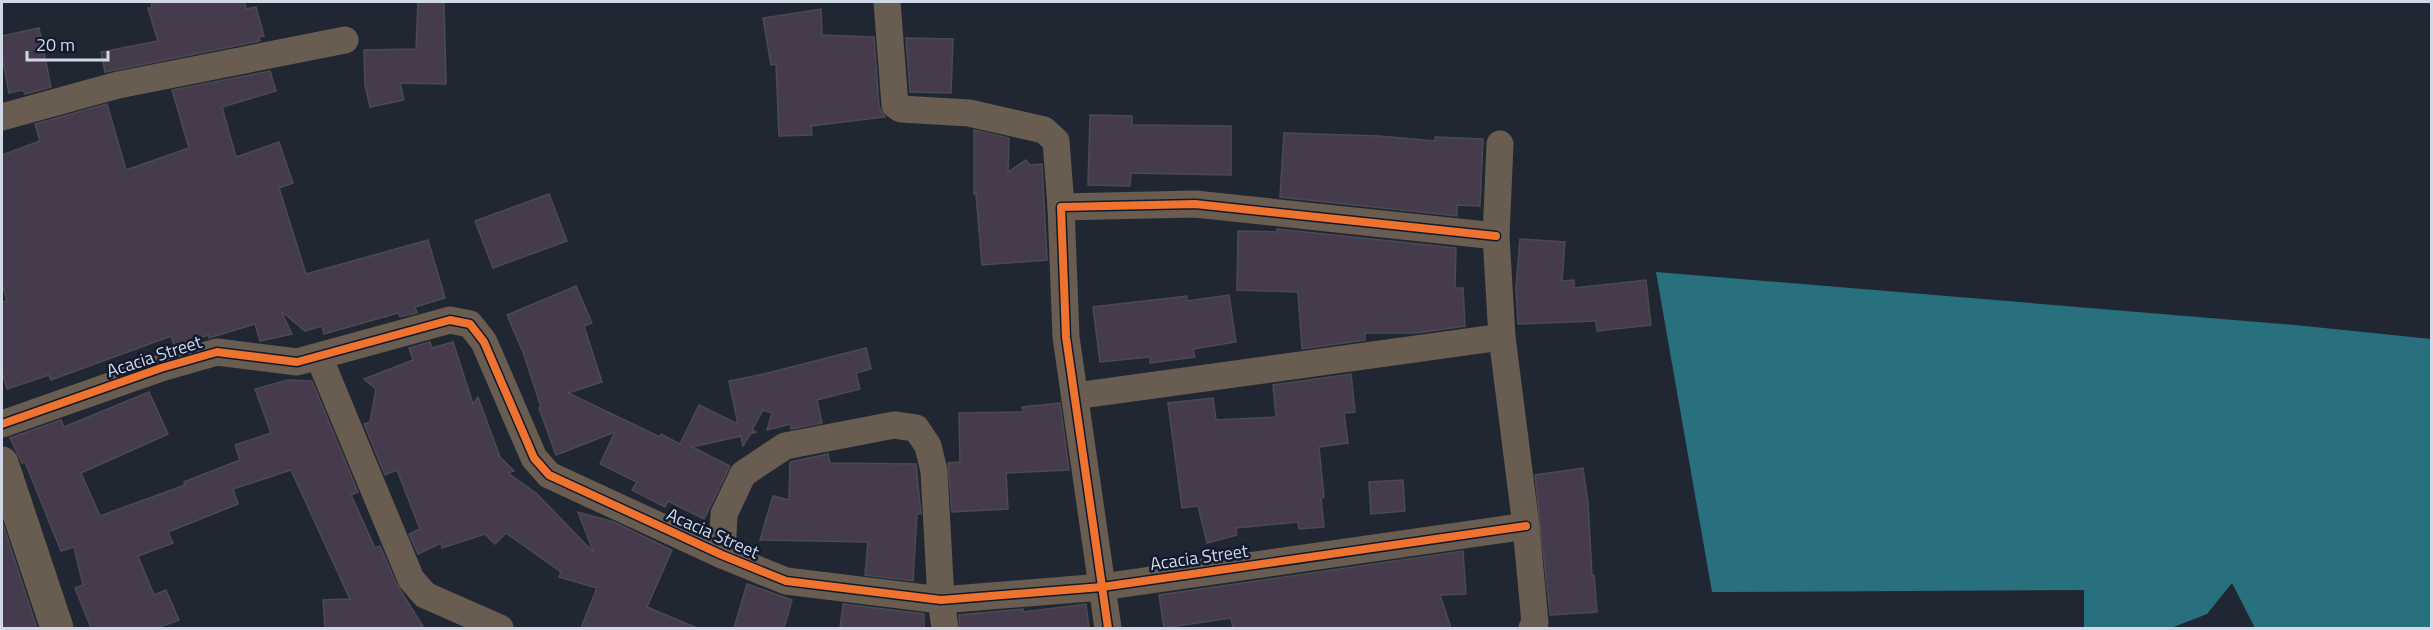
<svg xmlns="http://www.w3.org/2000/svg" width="2433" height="630" font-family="'Titillium Web',sans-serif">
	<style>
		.water { fill: #29707f }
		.building { fill: #453b4c; stroke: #4b4a52; stroke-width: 1.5 }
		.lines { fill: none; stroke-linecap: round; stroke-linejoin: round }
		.minor { stroke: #685d50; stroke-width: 27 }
		.tertiary { stroke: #685d50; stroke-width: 33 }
		.cycleway-casing { stroke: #111a2f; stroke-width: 11 }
		.cycleway { stroke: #ef722f; stroke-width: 8 }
		.labels { text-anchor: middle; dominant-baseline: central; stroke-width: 5; stroke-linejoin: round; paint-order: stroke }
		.street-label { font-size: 18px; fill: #d1d8e7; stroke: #111a2f }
	</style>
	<rect width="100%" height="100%" fill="#212732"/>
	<path class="water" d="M 1656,272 L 2295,325 L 2431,339 L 2431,628 L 2255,628 L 2232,583 L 2207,614 L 2171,628 L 2084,628 L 2084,590 L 1712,592 Z"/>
	<g class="building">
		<path d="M 151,2 L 245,2 L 246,9 L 256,7 L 264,36 L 259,37 L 260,41 L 105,72 L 101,52 L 158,41 L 148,8 L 152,8 Z"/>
		<path d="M 418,2 L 444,2 L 446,84 L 400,83 L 404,100 L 370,107 L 365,85 L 364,50 L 416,49 Z"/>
		<path d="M 821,9 L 822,35 L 874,37 L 879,106 L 885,117 L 811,126 L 812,135 L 779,136 L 776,64 L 771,65 L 763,18 Z"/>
		<path d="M 39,28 L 51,87 L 25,94 L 23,90 L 9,93 L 2,56 L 2,36 Z"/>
		<path d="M 906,38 L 953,39 L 951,93 L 910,92 Z"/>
		<path d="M 270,71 L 276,91 L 222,107 L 236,157 L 279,142 L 293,183 L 279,188 L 306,274 L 428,240 L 445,298 L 415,307 L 417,313 L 400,317 L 398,313 L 324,334 L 322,326 L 305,331 L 281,311 L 292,334 L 260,341 L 255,324 L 209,338 L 209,335 L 174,345 L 171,336 L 51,380 L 49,375 L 7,389 L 2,372 L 2,302 L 7,301 L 2,284 L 2,155 L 40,141 L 35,124 L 107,104 L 126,170 L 189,148 L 172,90 Z"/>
		<path d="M 1090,115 L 1132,116 L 1132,125 L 1231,126 L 1231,175 L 1131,173 L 1130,186 L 1088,185 Z"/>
		<path d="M 974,130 L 1009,138 L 1008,172 L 1026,160 L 1030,165 L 1042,164 L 1047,260 L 982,265 L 976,194 L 974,194 Z"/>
		<path d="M 1284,133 L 1379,136 L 1435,141 L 1435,137 L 1483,139 L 1480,206 L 1457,205 L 1457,216 L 1280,197 Z"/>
		<path d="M 549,194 L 567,241 L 493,268 L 475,221 Z"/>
		<path d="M 1277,229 L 1456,248 L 1455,288 L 1463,288 L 1465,326 L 1417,333 L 1365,333 L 1365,340 L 1302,349 L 1298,292 L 1237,290 L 1238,231 L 1277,232 Z"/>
		<path d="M 1520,239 L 1565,242 L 1562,281 L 1574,280 L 1574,288 L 1646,280 L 1651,325 L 1597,331 L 1596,321 L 1518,324 L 1516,288 Z"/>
		<path d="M 576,286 L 592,323 L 584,326 L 602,382 L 568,393 L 660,437 L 661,434 L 680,444 L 699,405 L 738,424 L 729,381 L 764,374 L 866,348 L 871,369 L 856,373 L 860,389 L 817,400 L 822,423 L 791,429 L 791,424 L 767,430 L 772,413 L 763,410 L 752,430 L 756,432 L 750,434 L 743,446 L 741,436 L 692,447 L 730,466 L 704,519 L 668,501 L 665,507 L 632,490 L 637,482 L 600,464 L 615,432 L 556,455 L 539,408 L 541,407 L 523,352 L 507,315 Z"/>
		<path d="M 1229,295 L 1236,342 L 1193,349 L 1195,357 L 1150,363 L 1150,357 L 1100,362 L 1093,307 L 1187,296 L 1187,301 Z"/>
		<path d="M 430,342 L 432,348 L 453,342 L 473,404 L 478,397 L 500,457 L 514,471 L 508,473 L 536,493 L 594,553 L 578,512 L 614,522 L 672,550 L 647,607 L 697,628 L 581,628 L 597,588 L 559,577 L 561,572 L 506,533 L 495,544 L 485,534 L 442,548 L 441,543 L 418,554 L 409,534 L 420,529 L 397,470 L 385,475 L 364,424 L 370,422 L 376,389 L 364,379 L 413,360 L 409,348 Z"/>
		<path d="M 1351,374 L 1355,412 L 1344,413 L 1348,443 L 1319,447 L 1324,497 L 1321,498 L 1324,527 L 1299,529 L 1298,522 L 1236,528 L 1237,535 L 1207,543 L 1198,506 L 1182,508 L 1168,403 L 1213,398 L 1216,420 L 1276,417 L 1273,385 Z"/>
		<path d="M 288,380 L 312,381 L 358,492 L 351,495 L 375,548 L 380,546 L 397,585 L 424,628 L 325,628 L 323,600 L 350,599 L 291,470 L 233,489 L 238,504 L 168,532 L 173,543 L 138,556 L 154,595 L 166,590 L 179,620 L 157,628 L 91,628 L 75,588 L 83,585 L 74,547 L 61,551 L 25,462 L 22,463 L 10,438 L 61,420 L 64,427 L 149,392 L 168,434 L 81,473 L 100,516 L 185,485 L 184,482 L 240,460 L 235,445 L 271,433 L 255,389 Z"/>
		<path d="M 1060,403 L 1069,470 L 1006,473 L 1008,509 L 952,512 L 948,463 L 960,462 L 959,413 L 1023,412 L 1022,407 Z"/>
		<path d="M 828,454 L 830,463 L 916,464 L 921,514 L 917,514 L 913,581 L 865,575 L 868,542 L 760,540 L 773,496 L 789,500 L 790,462 Z"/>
		<path d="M 1583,468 L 1588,503 L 1592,575 L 1594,575 L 1597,612 L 1550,615 L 1535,475 Z"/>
		<path d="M 1403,480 L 1405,511 L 1371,514 L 1369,482 Z"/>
		<path d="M 2,521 L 37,628 L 2,628 Z"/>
		<path d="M 1463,551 L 1466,594 L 1440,595 L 1451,628 L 1233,628 L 1231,618 L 1164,628 L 1159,595 Z"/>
		<path d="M 747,584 L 792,600 L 784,628 L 734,628 Z"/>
		<path d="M 843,604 L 924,614 L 924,628 L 840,628 Z"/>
		<path d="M 1086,604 L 1089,628 L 960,628 L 959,615 L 1023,609 L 1023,612 Z"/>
	</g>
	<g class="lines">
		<g class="minor">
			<path d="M 887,2 L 895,105 L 901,109 L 969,113 L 1044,130 L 1056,141 L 1061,207"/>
			<path d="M 2,117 L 118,85 L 345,40"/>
			<path d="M 1500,144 L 1496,236 L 1502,337 L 1526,526 L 1535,623 L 1532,628"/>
			<path d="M 319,357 L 411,579 L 425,595 L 500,628"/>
			<path d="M 1075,396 L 1502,337"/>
			<path d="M 2,424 L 161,368 L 217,352 L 297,362 L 450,320 L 470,324 L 484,342 L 534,458 L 549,475 L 722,555 L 786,581 L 941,600 L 1102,587 L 1526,526"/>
			<path d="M 722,555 L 724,514 L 743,474 L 785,446 L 894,425 L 916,428 L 928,446 L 934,471 L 941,600 L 945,628"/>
			<path d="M 1108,628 L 1066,337 L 1061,207 L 1195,204 L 1496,236"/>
		</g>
		<path class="tertiary" d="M 2,463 L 57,628"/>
		<defs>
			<g id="cycleway">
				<path d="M 2,424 L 161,368 L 217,352 L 297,362 L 450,320 L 470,324 L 484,342 L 534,458 L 549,475 L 722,555 L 786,581 L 941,600 L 1102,587 L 1526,526"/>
				<path d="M 1108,628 L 1066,337 L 1061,207 L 1195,204 L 1496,236"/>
			</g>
		</defs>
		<use href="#cycleway" class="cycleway-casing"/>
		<use href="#cycleway" class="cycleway"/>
	</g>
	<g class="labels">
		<g class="street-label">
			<text transform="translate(154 356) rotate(-18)">Acacia Street</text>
			<text transform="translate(713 533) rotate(24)">Acacia Street</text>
			<text transform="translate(1199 557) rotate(-8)">Acacia Street</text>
		</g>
	</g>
	<rect width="2433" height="630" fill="none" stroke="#d1d8e7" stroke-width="6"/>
	<path d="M27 51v9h81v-9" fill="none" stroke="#d1d8e7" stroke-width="3"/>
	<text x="36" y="51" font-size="18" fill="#d1d8e7" stroke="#111a2f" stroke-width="4.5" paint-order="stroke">20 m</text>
</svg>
